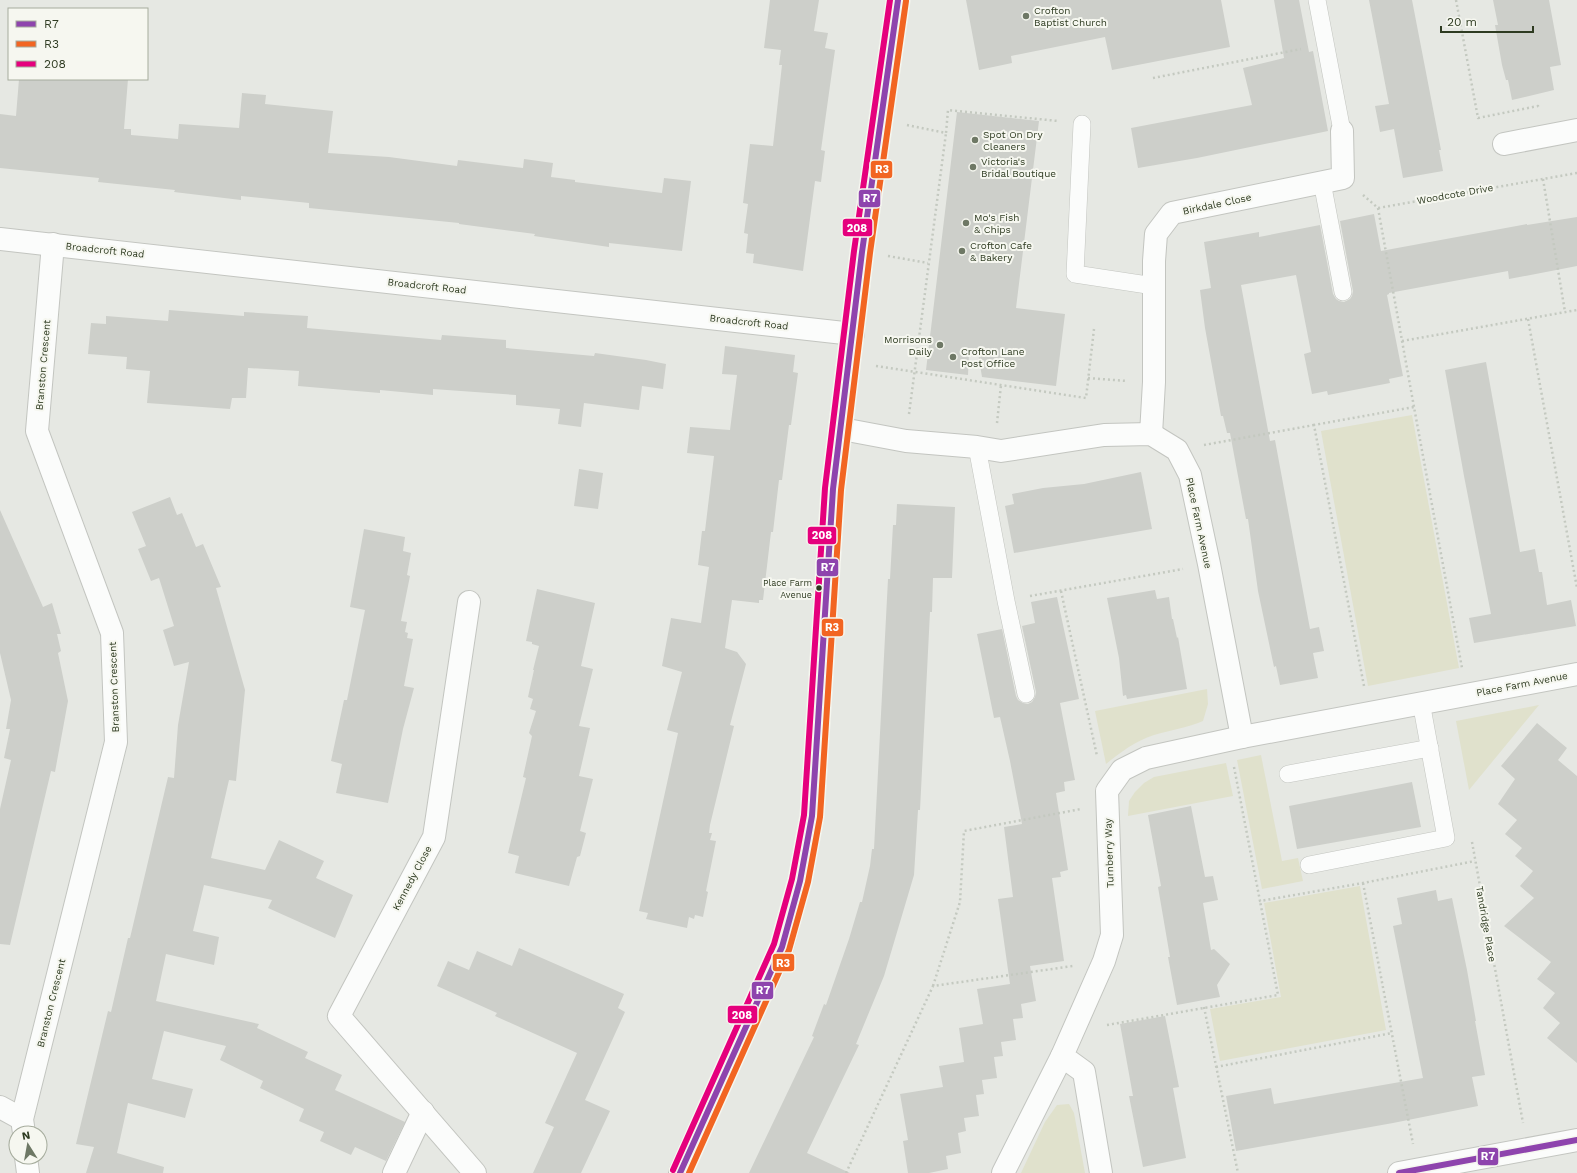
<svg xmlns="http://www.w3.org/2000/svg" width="1577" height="1173" font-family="'Work Sans',sans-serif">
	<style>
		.green { fill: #e0e1cc }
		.building { fill: #cdcfca }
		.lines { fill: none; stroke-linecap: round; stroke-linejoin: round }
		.lane-casing { stroke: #c3c5c0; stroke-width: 18 }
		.street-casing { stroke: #c3c5c0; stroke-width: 24 }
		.secondary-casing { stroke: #c1c4bd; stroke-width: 24 }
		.path { stroke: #c4c9c0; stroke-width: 2.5; stroke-dasharray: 2 3; stroke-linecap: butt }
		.lane { stroke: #fbfcfb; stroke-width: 17 }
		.street { stroke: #fbfcfb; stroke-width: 22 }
		.secondary { stroke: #fbfcfb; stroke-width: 22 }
		.bus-1-casing { stroke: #f6f7f0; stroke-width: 9 }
		.bus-2-casing { stroke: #f6f7f0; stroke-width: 9 }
		.bus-3-casing { stroke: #f6f7f0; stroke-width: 9 }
		.bus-1 { stroke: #8e44ad; stroke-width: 6 }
		.bus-2 { stroke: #f26522; stroke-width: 6 }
		.bus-3 { stroke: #e5007d; stroke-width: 6 }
		.poi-dot { fill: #6e7865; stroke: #f6f7f0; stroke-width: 1.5 }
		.bus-dot { fill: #2e3b21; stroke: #f6f7f0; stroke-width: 1.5 }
		.labels { text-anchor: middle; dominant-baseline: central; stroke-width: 4; stroke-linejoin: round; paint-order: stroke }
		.bus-label { font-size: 9px; fill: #2e3b21; stroke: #f6f7f0; text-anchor: end }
		.poi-label { font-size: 10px; fill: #2e3b21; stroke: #f6f7f0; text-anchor: start }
		.street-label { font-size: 10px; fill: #2e3b21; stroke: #f6f7f0 }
		.line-badge { stroke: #f6f7f0; stroke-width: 1.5 }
		.badge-label { font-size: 11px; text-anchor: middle; font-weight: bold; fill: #fff }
	</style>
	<rect width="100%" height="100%" fill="#e6e8e3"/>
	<g class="green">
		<path d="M 1412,415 L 1459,668 L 1368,686 L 1321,431 Z"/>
		<path d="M 1207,689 L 1208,704 L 1203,721 C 1186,728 1171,730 1154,735 C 1135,741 1121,752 1106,764 L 1095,711 Z"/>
		<path d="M 1539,705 L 1469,790 L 1456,721 Z"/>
		<path d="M 1261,755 L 1282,861 L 1298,858 L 1303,881 L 1262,889 L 1237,760 Z"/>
		<path d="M 1226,763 L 1233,796 L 1128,816 L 1129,801 L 1135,792 L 1144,783 L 1154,777 Z"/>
		<path d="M 1360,886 L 1386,1030 L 1220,1061 L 1210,1009 L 1281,997 L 1264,903 Z"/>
		<path d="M 1069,1104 L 1074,1113 L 1085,1173 L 1021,1173 L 1045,1122 L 1057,1105 Z"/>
	</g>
	<g class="building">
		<path d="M 770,0 L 819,0 L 814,31 L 828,33 L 825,48 L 835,50 L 821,150 L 825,151 L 821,182 L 815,181 L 803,271 L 753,263 L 754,254 L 746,253 L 748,234 L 744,233 L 748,204 L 743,203 L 750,144 L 773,146 L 782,65 L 779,65 L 781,50 L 764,48 Z"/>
		<path d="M 966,0 L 1221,0 L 1230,47 L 1112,70 L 1105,37 L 1011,56 L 1012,63 L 979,70 Z"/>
		<path d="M 1274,0 L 1299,0 L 1309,52 L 1313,51 L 1328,131 L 1197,158 L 1138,168 L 1131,128 L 1252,105 L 1243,68 L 1284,58 Z"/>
		<path d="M 1369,0 L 1412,0 L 1441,150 L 1439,150 L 1443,171 L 1403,178 L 1394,129 L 1380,132 L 1375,106 L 1389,104 Z"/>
		<path d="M 1493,0 L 1549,0 L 1561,65 L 1550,67 L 1554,90 L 1512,100 L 1508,80 L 1506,80 L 1502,65 L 1495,25 L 1498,25 Z"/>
		<path d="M 19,79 L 128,79 L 124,129 L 131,129 L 131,135 L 178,139 L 179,124 L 239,128 L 242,93 L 266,95 L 265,104 L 333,111 L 328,153 L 389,157 L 457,166 L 458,160 L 523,168 L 524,159 L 553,163 L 551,177 L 575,180 L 575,182 L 662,193 L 664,178 L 691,181 L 682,251 L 609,243 L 609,247 L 534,236 L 535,234 L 459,224 L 459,223 L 309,208 L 309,203 L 241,196 L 241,200 L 174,192 L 175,190 L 98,182 L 99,178 L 0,168 L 0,114 L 16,116 Z"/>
		<path d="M 957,112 L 1039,121 L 1016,308 L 1065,314 L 1056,386 L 982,377 L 978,353 L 969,353 L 968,375 L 926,370 Z"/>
		<path d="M 1374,214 L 1381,251 L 1527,224 L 1527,225 L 1577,217 L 1577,266 L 1509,279 L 1508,271 L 1389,293 L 1389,294 L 1387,295 L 1403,376 L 1389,379 L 1390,383 L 1328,395 L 1327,391 L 1312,394 L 1304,354 L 1311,352 L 1296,275 L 1241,285 L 1270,441 L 1275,440 L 1310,629 L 1319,627 L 1324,651 L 1313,653 L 1318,678 L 1280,685 L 1276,666 L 1274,667 L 1258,591 L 1248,519 L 1246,519 L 1230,433 L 1227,433 L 1223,416 L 1221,416 L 1205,328 L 1200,290 L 1211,288 L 1204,242 L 1259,232 L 1259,237 L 1320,225 L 1333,294 L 1336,299 L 1339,301 L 1344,302 L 1350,299 L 1352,296 L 1353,291 L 1340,221 Z"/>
		<path d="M 169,310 L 244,316 L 244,312 L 308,316 L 307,328 L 441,340 L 442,335 L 506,340 L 506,348 L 594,356 L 595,353 L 646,360 L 666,364 L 663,389 L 642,386 L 639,410 L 584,403 L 581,427 L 558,424 L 560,409 L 516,405 L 516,395 L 433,389 L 433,395 L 380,390 L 380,393 L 298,386 L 299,371 L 248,368 L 246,398 L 232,398 L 230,409 L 147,403 L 150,371 L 126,369 L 127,357 L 88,354 L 91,323 L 106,324 L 106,316 L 168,321 Z"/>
		<path d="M 725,346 L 795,355 L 793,372 L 798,373 L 791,425 L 789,425 L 782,480 L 779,480 L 773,532 L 771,532 L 763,600 L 759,600 L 759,603 L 732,600 L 725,648 L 737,652 L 746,664 L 730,725 L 734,726 L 710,825 L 709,833 L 712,833 L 710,840 L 716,841 L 706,891 L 708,892 L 703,917 L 695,915 L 694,919 L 689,917 L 687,928 L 646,919 L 648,913 L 639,911 L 678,733 L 667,730 L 682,672 L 662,666 L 671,618 L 701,623 L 709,567 L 698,565 L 702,531 L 705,531 L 714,456 L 687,453 L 690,427 L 730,430 L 737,375 L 722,374 Z"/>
		<path d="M 1486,362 L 1520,552 L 1535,549 L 1539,572 L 1542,572 L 1547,605 L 1571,600 L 1576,626 L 1474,643 L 1469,618 L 1491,614 L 1464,476 L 1445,370 Z"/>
		<path d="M 579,469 L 603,473 L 598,509 L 574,506 Z"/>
		<path d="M 1141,472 L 1152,529 L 1014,553 L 1005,506 L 1014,504 L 1012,494 L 1043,488 L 1084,484 Z"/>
		<path d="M 170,497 L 177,515 L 182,513 L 196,547 L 203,544 L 221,587 L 216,588 L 245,690 L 236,781 L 229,780 L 211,858 L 265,870 L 279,840 L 324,861 L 316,878 L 353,895 L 335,938 L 268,908 L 272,900 L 204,885 L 193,931 L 219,937 L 214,965 L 166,954 L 156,1001 L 259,1024 L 257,1028 L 308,1052 L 305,1058 L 342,1075 L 335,1090 L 405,1122 L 386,1161 L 355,1147 L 351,1155 L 320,1141 L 324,1132 L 299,1121 L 304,1109 L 260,1088 L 263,1081 L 220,1060 L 226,1046 L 164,1031 L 152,1079 L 193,1089 L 185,1118 L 128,1103 L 117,1153 L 164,1167 L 163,1173 L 86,1173 L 94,1147 L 76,1144 L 108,1011 L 111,1012 L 128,938 L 130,938 L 168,777 L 174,778 L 178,725 L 189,662 L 174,666 L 163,630 L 174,626 L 159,578 L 151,581 L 138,549 L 146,546 L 132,512 Z"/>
		<path d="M 897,504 L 955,507 L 952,578 L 933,578 L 932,612 L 930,612 L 920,810 L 918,810 L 914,875 L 884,976 L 856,1044 L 859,1045 L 807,1153 L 850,1173 L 749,1173 L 814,1037 L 812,1036 L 824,1004 L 826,1005 L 849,939 L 860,902 L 862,902 L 870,866 L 872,849 L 874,849 L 888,579 L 890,579 L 893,525 L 896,525 Z"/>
		<path d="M 0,510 L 43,607 L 52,603 L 61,634 L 57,634 L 61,651 L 58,653 L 68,701 L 55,772 L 51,771 L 10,945 L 0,944 L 0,809 L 11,760 L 4,758 L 10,729 L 6,729 L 11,700 L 0,653 Z"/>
		<path d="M 364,529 L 405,537 L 403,551 L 411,553 L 407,575 L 410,576 L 401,621 L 407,622 L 405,632 L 408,633 L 407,638 L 413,639 L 404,686 L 414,688 L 403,729 L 388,803 L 336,793 L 342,764 L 331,761 L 344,700 L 347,700 L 365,610 L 350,607 Z"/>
		<path d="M 537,589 L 595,603 L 581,666 L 593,669 L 579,726 L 590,728 L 579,776 L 593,779 L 580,831 L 586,833 L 580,856 L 577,857 L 569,886 L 515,873 L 519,856 L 508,853 L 526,778 L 523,777 L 532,736 L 529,733 L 536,711 L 530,709 L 533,699 L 528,697 L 534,670 L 533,670 L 539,646 L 532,644 L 532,642 L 526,641 Z"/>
		<path d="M 1155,590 L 1157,599 L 1169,597 L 1172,619 L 1173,619 L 1177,638 L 1178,637 L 1187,689 L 1127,699 L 1126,695 L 1123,696 L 1119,658 L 1107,598 Z"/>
		<path d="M 1057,597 L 1079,699 L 1060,703 L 1075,780 L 1064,782 L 1065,791 L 1056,793 L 1068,870 L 1060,872 L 1061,877 L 1052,878 L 1064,961 L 1030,966 L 1036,1001 L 1021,1004 L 1023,1018 L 1013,1019 L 1016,1040 L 1001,1042 L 1003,1056 L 994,1057 L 997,1078 L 982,1080 L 984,1094 L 976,1095 L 979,1116 L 964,1118 L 966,1131 L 958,1133 L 961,1153 L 946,1156 L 948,1169 L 929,1173 L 908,1173 L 903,1141 L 908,1140 L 900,1094 L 943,1087 L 939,1066 L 964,1062 L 959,1028 L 983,1024 L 977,989 L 1010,984 L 998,899 L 1013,897 L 1004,827 L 1022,824 L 1010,761 L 1000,717 L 994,718 L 977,634 L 1002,629 L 1016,696 L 1018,700 L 1023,703 L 1028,704 L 1032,702 L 1035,697 L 1036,692 L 1022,626 L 1035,623 L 1031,602 Z"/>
		<path d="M 1537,723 L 1567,748 L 1558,760 L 1577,776 L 1577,1063 L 1547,1038 L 1560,1023 L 1543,1008 L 1555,993 L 1537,979 L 1551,962 L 1504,926 L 1534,898 L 1520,886 L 1533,871 L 1515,856 L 1522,848 L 1505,834 L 1517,820 L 1498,804 L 1515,779 L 1501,766 Z"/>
		<path d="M 1412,782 L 1421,827 L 1297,849 L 1289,806 Z"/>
		<path d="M 1191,806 L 1205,877 L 1213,876 L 1218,900 L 1203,903 L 1211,950 L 1214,949 L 1230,964 L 1217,985 L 1220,997 L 1177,1005 L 1168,957 L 1170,957 L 1158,887 L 1161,886 L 1148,815 Z"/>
		<path d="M 1436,890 L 1438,901 L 1452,898 L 1467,970 L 1476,1021 L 1475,1021 L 1485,1075 L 1472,1077 L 1478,1106 L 1393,1123 L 1236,1151 L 1226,1096 L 1271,1088 L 1274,1104 L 1423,1078 L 1393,926 L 1402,924 L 1397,898 Z"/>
		<path d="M 519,948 L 624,994 L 618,1008 L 625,1012 L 585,1100 L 610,1111 L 581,1173 L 533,1173 L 554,1127 L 545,1123 L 577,1053 L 495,1016 L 497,1013 L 437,986 L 448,961 L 469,970 L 477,951 L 512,966 Z"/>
		<path d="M 1165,1016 L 1179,1087 L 1173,1088 L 1186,1158 L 1143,1167 L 1129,1096 L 1133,1096 L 1120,1024 Z"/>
	</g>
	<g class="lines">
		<defs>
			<g id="lane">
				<path d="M 1317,0 L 1342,131"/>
				<path d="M 1082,124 L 1075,274 L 1154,286"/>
				<path d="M 1322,182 L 1343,292"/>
				<path d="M 977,447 L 1006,601 L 1026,694"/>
				<path d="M 1288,774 L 1430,748"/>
				<path d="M 1309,865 L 1446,838 L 1421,702"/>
			</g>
			<g id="street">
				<path d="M 1504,144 L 1577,130"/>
				<path d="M 0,239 L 853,334"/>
				<path d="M 842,429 L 906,441 L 977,447 L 1001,451 L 1104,435 L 1151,434 L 1177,450 L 1190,475 L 1209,564 L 1242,737 L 1577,674"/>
				<path d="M 1151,434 L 1154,382 L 1154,261 L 1156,234 L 1172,213 L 1343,178 L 1342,131"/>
				<path d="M 469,602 L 434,837 L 339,1016 L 475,1173"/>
				<path d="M 0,1107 L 22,1119"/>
				<path d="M 24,1133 L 22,1119 L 116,742 L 112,633 L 37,431 L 53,244"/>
				<path d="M 26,1157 L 28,1173"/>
				<path d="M 394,1173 L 423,1112"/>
				<path d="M 1003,1173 L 1062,1056"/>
				<path d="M 1101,1173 L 1084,1072 L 1062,1056 L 1104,961 L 1112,935 L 1107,791 L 1122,770 L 1146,758 L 1242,737"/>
				<path d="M 1399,1173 L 1577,1140"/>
			</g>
			<path id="secondary" d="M 680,1173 L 782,947 L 800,881 L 812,816 L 833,489 L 862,252 L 898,0"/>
		</defs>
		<use href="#lane" class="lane-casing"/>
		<use href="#street" class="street-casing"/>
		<use href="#secondary" class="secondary-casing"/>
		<g class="path">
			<path d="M 1456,0 L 1478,118 L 1538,106 L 1539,109"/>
			<path d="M 1153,78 L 1301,49"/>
			<path d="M 907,125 L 946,133 L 948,110 L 1058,121"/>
			<path d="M 1543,179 L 1565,312"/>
			<path d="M 1363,195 L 1378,208 L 1577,173"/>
			<path d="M 1378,208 L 1414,407"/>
			<path d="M 888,256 L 928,263"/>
			<path d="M 1528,319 L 1577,588"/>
			<path d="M 1402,341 L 1577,310"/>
			<path d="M 876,366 L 1086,398 L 1094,329"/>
			<path d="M 1088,378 L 1127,381"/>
			<path d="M 909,414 L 946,133"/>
			<path d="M 997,423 L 1001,385"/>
			<path d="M 1204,445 L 1314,425"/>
			<path d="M 1061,591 L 1097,756"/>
			<path d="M 1030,596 L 1183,569"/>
			<path d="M 1364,686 L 1314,425 L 1414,407 L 1462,668"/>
			<path d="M 1234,767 L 1260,901 L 1363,883 L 1475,861"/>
			<path d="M 1472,842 L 1523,1123"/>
			<path d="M 1363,883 L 1413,1144"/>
			<path d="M 933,986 L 960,902 L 964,831 L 1081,809"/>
			<path d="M 1204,1007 L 1238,1173"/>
			<path d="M 1107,1025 L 1278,995 L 1260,901"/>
			<path d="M 1216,1067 L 1392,1033"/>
			<path d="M 846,1173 L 933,986 L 1073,966"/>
		</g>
		<use href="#lane" class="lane"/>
		<use href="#street" class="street"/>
		<use href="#secondary" class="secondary"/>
		<defs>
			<g id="bus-1">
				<path d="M 680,1173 L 782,947 L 800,881 L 812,816 L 833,489 L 862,252 L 898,0"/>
				<path d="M 1399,1173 L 1577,1140"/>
			</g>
			<path id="bus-2" d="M 689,1173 L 789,950 L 808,882 L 820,817 L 841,490 L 870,253 L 906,1"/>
			<path id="bus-3" d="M 673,1170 L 774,944 L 792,879 L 804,815 L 825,488 L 854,251 L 890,0"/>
		</defs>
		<use href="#bus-1" class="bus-1-casing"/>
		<use href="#bus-2" class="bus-2-casing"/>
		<use href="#bus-3" class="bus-3-casing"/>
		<use href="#bus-1" class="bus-1"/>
		<use href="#bus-2" class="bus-2"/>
		<use href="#bus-3" class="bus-3"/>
	</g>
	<g class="poi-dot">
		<circle cx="1026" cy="16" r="4"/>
		<circle cx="975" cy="140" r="4"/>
		<circle cx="973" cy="167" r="4"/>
		<circle cx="966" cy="223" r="4"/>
		<circle cx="962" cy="251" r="4"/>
		<circle cx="940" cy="345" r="4"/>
		<circle cx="953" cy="357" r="4"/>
	</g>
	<circle class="bus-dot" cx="819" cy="588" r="3.5"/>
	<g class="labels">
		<g class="bus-label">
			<text x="812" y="583">Place Farm<tspan x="812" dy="12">Avenue</tspan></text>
		</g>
		<g class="poi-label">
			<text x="1034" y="10">Crofton<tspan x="1034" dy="12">Baptist Church</tspan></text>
			<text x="983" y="134">Spot On Dry<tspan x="983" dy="12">Cleaners</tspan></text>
			<text x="981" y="161">Victoria's<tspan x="981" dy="12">Bridal Boutique</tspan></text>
			<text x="974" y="217">Mo's Fish<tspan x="974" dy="12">&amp; Chips</tspan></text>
			<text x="970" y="245">Crofton Cafe<tspan x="970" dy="12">&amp; Bakery</tspan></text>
			<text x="932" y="339" text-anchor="end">Morrisons<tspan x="932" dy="12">Daily</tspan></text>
			<text x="961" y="351">Crofton Lane<tspan x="961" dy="12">Post Office</tspan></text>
		</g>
		<g class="street-label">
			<text transform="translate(1455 194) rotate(-10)">Woodcote Drive</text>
			<text transform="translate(1217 204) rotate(-12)">Birkdale Close</text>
			<text transform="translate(105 250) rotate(6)">Broadcroft Road</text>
			<text transform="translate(427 286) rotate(6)">Broadcroft Road</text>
			<text transform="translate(749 322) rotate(6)">Broadcroft Road</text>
			<text transform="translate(43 365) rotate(-85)">Branston Crescent</text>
			<text transform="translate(1199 523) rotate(78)">Place Farm Avenue</text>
			<text transform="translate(1522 684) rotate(-11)">Place Farm Avenue</text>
			<text transform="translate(114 687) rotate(-92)">Branston Crescent</text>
			<text transform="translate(1109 853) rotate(-92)">Turnberry Way</text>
			<text transform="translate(412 878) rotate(-62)">Kennedy Close</text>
			<text transform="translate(1486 924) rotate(80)">Tandridge Place</text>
			<text transform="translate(51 1003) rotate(-76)">Branston Crescent</text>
		</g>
	</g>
	<g class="line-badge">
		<rect x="870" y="160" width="23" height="19" rx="4" fill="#f26522"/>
		<rect x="858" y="189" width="23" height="19" rx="4" fill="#8e44ad"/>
		<rect x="842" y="218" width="31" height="19" rx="4" fill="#e5007d"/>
		<rect x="807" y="526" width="30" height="19" rx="4" fill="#e5007d"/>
		<rect x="816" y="558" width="23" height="19" rx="4" fill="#8e44ad"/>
		<rect x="821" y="618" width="23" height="19" rx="4" fill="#f26522"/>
		<rect x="772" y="953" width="23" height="19" rx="4" fill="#f26522"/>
		<rect x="751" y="981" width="23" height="19" rx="4" fill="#8e44ad"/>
		<rect x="727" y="1005" width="31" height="19" rx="4" fill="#e5007d"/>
		<rect x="1477" y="1147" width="22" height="19" rx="4" fill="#8e44ad"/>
	</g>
	<g class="badge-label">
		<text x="882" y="173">R3</text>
		<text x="870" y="202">R7</text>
		<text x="857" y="232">208</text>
		<text x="822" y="539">208</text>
		<text x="828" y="571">R7</text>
		<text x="832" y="631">R3</text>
		<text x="783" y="967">R3</text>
		<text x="763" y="994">R7</text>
		<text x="742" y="1019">208</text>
		<text x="1488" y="1160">R7</text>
	</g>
	<rect x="8" y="8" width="140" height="72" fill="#f6f7f0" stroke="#a6ac9d"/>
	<rect x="16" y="21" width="20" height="6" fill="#8e44ad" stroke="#a6ac9d"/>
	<text x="44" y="28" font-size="12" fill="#2e3b21">R7</text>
	<rect x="16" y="41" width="20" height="6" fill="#f26522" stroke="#a6ac9d"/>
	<text x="44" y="48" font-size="12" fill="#2e3b21">R3</text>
	<rect x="16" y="61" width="20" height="6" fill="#e5007d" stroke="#a6ac9d"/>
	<text x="44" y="68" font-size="12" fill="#2e3b21">208</text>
	<g transform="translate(28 1145) rotate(349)"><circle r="19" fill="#f6f7f0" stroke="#a6ac9d"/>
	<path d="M0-3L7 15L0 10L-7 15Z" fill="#6e7865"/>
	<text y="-6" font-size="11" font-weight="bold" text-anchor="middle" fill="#2e3b21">N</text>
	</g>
	<path d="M1441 26v6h92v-6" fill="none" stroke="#2e3b21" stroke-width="2"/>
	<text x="1447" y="26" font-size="12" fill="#2e3b21" stroke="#f6f7f0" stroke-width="3" paint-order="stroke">20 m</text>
</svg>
